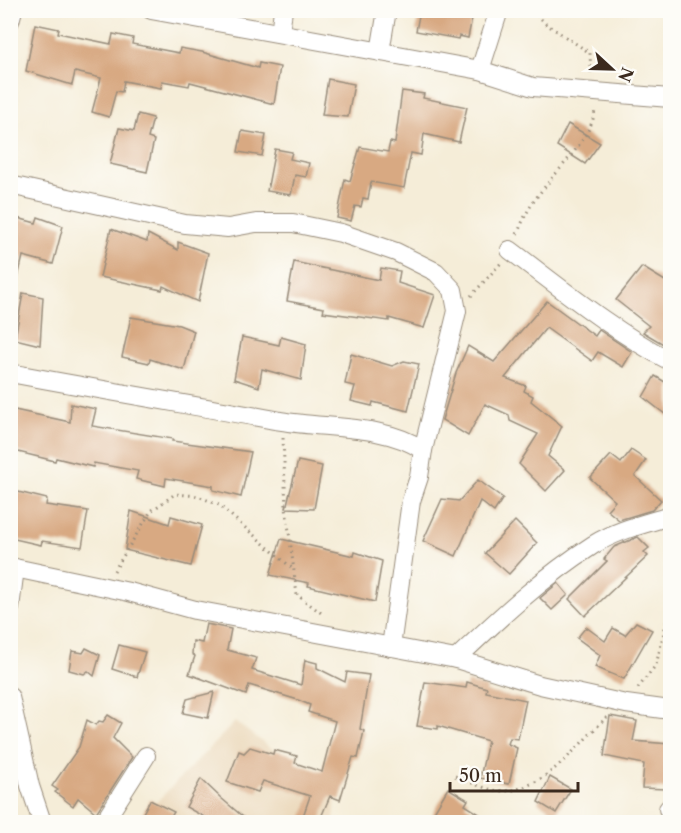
<svg xmlns="http://www.w3.org/2000/svg" width="681" height="833" font-family="'Libre Caslon Text',serif">
	<style>
		.built { fill: #ebd8ba }
		.building { fill: #d8a982 }
		.lines { fill: none; stroke-linecap: round; stroke-linejoin: round }
		.minor-casing { stroke: #988c7b; stroke-width: 20 }
		.path { stroke: #988c7b; stroke-width: 3; stroke-dasharray: 1.5 4.5; stroke-linecap: butt }
		.minor { stroke: #fff; stroke-width: 18 }
	</style>
	<rect width="100%" height="100%" fill="#fdfcf7"/>
	<filter id="ink" filterUnits="userSpaceOnUse"><feTurbulence type="fractalNoise" baseFrequency=".0167" numOctaves="2"/><feDisplacementMap in="SourceGraphic" scale="12" xChannelSelector="R" yChannelSelector="G"/><feConvolveMatrix kernelMatrix="1 2 1 2 8 2 1 2 1" color-interpolation-filters="sRGB"/></filter>
	<filter id="wash" filterUnits="userSpaceOnUse"><feTurbulence type="fractalNoise" baseFrequency=".008" numOctaves="4" result="noise"/><feDisplacementMap in="SourceGraphic" scale="24" xChannelSelector="R" yChannelSelector="G"/><feGaussianBlur stdDeviation="1.35" result="paint"/><feColorMatrix in="noise" values="0 0 0 0 0 0 0 0 0 0 0 0 0 0 0 0 0 1.4 0 .05"/><feComposite in="paint" operator="in"/></filter>
	<g filter="url(#wash)">
		<rect width="100%" height="100%" fill="#f5edd8"/>
		<path class="built" d="M 235,722 L 336,795 L 334,822 L 137,822 Z"/>
		<g id="blocks">
			<g class="building">
				<path d="M 420,10 L 472,18 L 468,38 L 459,36 L 458,39 L 416,31 Z"/>
				<path d="M 35,24 L 59,29 L 58,33 L 111,44 L 113,34 L 133,38 L 132,44 L 179,53 L 180,48 L 202,52 L 258,68 L 259,63 L 280,67 L 274,104 L 190,82 L 189,86 L 162,81 L 161,88 L 124,81 L 122,92 L 116,91 L 109,117 L 92,112 L 101,78 L 75,72 L 72,85 L 26,71 Z"/>
				<path d="M 328,79 L 354,84 L 348,117 L 322,115 Z"/>
				<path d="M 402,91 L 424,94 L 423,98 L 467,107 L 459,142 L 424,134 L 421,155 L 411,153 L 404,188 L 371,182 L 368,199 L 363,198 L 361,207 L 355,206 L 351,221 L 337,218 L 345,179 L 350,181 L 360,147 L 388,152 L 390,142 L 395,143 Z"/>
				<path d="M 138,114 L 153,118 L 148,138 L 154,140 L 147,172 L 110,164 L 119,128 L 134,131 Z"/>
				<path d="M 568,124 L 600,143 L 585,164 L 557,146 Z"/>
				<path d="M 242,131 L 266,135 L 262,156 L 238,152 Z"/>
				<path d="M 275,149 L 292,152 L 290,159 L 309,163 L 306,177 L 295,175 L 291,195 L 267,191 Z"/>
				<path d="M 10,216 L 36,223 L 38,217 L 63,226 L 53,264 L 23,256 L 16,286 L 10,285 Z"/>
				<path d="M 111,229 L 147,242 L 148,234 L 178,250 L 178,242 L 208,253 L 198,302 L 163,286 L 162,290 L 100,277 Z"/>
				<path d="M 294,262 L 379,280 L 381,268 L 400,271 L 398,283 L 435,295 L 424,328 L 389,318 L 389,321 L 323,312 L 324,308 L 287,301 Z"/>
				<path d="M 642,267 L 670,284 L 670,348 L 643,332 L 649,326 L 616,300 Z"/>
				<path d="M 23,293 L 43,297 L 40,345 L 15,339 Z"/>
				<path d="M 547,301 L 595,336 L 599,330 L 632,352 L 623,367 L 598,352 L 592,361 L 546,328 L 505,378 L 526,386 L 524,391 L 533,396 L 531,401 L 562,426 L 548,456 L 565,470 L 546,491 L 519,464 L 538,434 L 510,421 L 509,415 L 485,404 L 468,436 L 442,420 L 456,373 L 468,346 L 494,362 Z"/>
				<path d="M 131,317 L 179,325 L 194,331 L 184,370 L 150,359 L 149,363 L 122,357 Z"/>
				<path d="M 242,337 L 279,345 L 281,337 L 306,344 L 301,380 L 262,369 L 259,387 L 234,379 Z"/>
				<path d="M 351,354 L 392,366 L 404,361 L 419,364 L 408,411 L 373,402 L 372,406 L 351,401 L 355,386 L 345,384 Z"/>
				<path d="M 655,376 L 670,385 L 670,418 L 643,397 Z"/>
				<path d="M 71,404 L 96,409 L 92,426 L 173,439 L 172,441 L 251,452 L 241,497 L 213,490 L 213,486 L 166,478 L 165,486 L 136,479 L 138,471 L 94,463 L 93,467 L 56,458 L 55,461 L 10,450 L 10,409 L 70,422 Z"/>
				<path d="M 631,450 L 646,460 L 635,476 L 661,500 L 652,510 L 619,520 L 607,510 L 615,501 L 590,478 L 611,455 L 621,463 Z"/>
				<path d="M 298,461 L 322,466 L 314,509 L 286,508 Z"/>
				<path d="M 478,480 L 503,498 L 494,512 L 480,501 L 456,556 L 423,541 L 442,499 L 459,501 Z"/>
				<path d="M 10,490 L 47,499 L 46,505 L 88,511 L 82,547 L 42,541 L 41,545 L 10,538 Z"/>
				<path d="M 131,511 L 169,524 L 171,516 L 202,525 L 191,566 L 125,550 Z"/>
				<path d="M 515,521 L 537,543 L 509,574 L 485,553 Z"/>
				<path d="M 638,537 L 649,548 L 644,552 L 648,556 L 585,616 L 569,599 L 607,561 L 604,559 L 614,547 Z"/>
				<path d="M 281,539 L 354,556 L 355,552 L 382,561 L 375,602 L 308,586 L 309,583 L 270,575 Z"/>
				<path d="M 558,583 L 568,595 L 552,610 L 540,598 Z"/>
				<path d="M 636,622 L 652,630 L 624,679 L 595,667 L 600,655 L 577,638 L 586,627 L 605,641 L 613,628 L 625,635 Z"/>
				<path d="M 206,624 L 231,629 L 227,650 L 256,658 L 252,670 L 301,685 L 305,660 L 317,663 L 317,668 L 345,682 L 347,672 L 369,675 L 360,729 L 364,731 L 358,758 L 353,757 L 340,800 L 330,796 L 319,822 L 301,822 L 310,796 L 263,781 L 258,792 L 227,782 L 239,751 L 244,753 L 250,747 L 273,754 L 274,750 L 297,756 L 295,763 L 322,772 L 335,721 L 308,712 L 310,705 L 298,700 L 249,685 L 246,695 L 189,674 L 195,656 L 192,654 L 193,641 L 202,643 Z"/>
				<path d="M 119,645 L 145,652 L 137,677 L 112,669 Z"/>
				<path d="M 86,648 L 100,655 L 94,676 L 88,671 L 84,674 L 69,670 L 72,651 L 83,653 Z"/>
				<path d="M 425,682 L 466,688 L 467,682 L 487,688 L 486,692 L 526,700 L 518,739 L 510,738 L 508,744 L 517,748 L 509,784 L 480,778 L 488,741 L 438,726 L 438,729 L 417,726 Z"/>
				<path d="M 214,692 L 208,718 L 183,713 L 187,699 Z"/>
				<path d="M 108,715 L 121,723 L 113,738 L 132,757 L 96,813 L 78,798 L 73,806 L 55,792 L 58,790 L 52,786 L 79,747 L 87,720 L 96,725 L 99,721 L 103,722 Z"/>
				<path d="M 610,716 L 637,721 L 633,741 L 670,744 L 666,789 L 642,788 L 644,764 L 604,756 Z"/>
				<path d="M 550,777 L 571,789 L 556,813 L 538,802 Z"/>
				<path d="M 201,779 L 221,798 L 249,822 L 213,822 L 186,807 Z"/>
				<path d="M 448,788 L 468,800 L 465,805 L 492,822 L 428,822 Z"/>
				<path d="M 150,800 L 174,812 L 168,822 L 151,822 L 141,817 Z"/>
			</g>
		</g>
	</g>
	<g filter="url(#ink)">
		<use href="#blocks" fill-opacity="0" stroke="#988c7b" stroke-width="1.5"/>
		<g class="lines">
			<defs>
				<g id="minor">
					<path d="M 151,10 L 480,70 L 499,10"/>
					<path d="M 10,21 L 13,10"/>
					<path d="M 280,33 L 283,10"/>
					<path d="M 380,52 L 387,10"/>
					<path d="M 480,70 L 533,87 L 670,98"/>
					<path d="M 10,185 L 185,224 L 228,228 L 256,223 L 293,223 L 341,233 L 396,252 L 436,272 L 453,290 L 457,311 L 423,450"/>
					<path d="M 510,250 C 562,289 613,331 670,361"/>
					<path d="M 10,373 C 101,390 191,405 281,421 C 326,429 385,424 423,450 L 419,477 L 411,501 L 391,647"/>
					<path d="M 10,567 L 129,592 L 195,610 L 456,659 L 540,685 L 626,704 L 670,710"/>
					<path d="M 10,608 L 15,568"/>
					<path d="M 456,659 C 499,618 543,577 593,545 C 617,530 644,524 670,516"/>
					<path d="M 10,697 L 30,786 L 42,822"/>
					<path d="M 668,809 L 670,807"/>
					<path d="M 104,822 L 146,756"/>
				</g>
			</defs>
			<use href="#minor" class="minor-casing"/>
			<g class="path">
				<path d="M 533,10 L 546,24 L 590,53 L 591,76"/>
				<path d="M 517,234 C 521,226 524,217 529,209 C 545,180 593,141 595,109"/>
				<path d="M 471,296 L 501,263"/>
				<path d="M 283,438 L 286,508 L 297,595 L 324,615"/>
				<path d="M 114,571 L 151,511 L 175,494 L 198,496 L 219,505 L 294,570"/>
				<path d="M 638,688 L 656,665 L 670,607"/>
				<path d="M 455,776 C 470,782 487,791 504,791 C 547,789 579,743 607,717"/>
			</g>
			<use href="#minor" class="minor"/>
		</g>
	</g>
	<rect width="681" height="833" fill="none" stroke="#fdfcf7" stroke-width="36"/>
	<g transform="translate(612 69) rotate(112)" stroke="#fdfcf7" stroke-width="4.5" paint-order="stroke">
	<path d="M0-4.5L10 22L0 15L-10 22Z" fill="#3b2a1e"/>
	<text y="-9" font-size="16" font-weight="bold" text-anchor="middle" fill="#3b2a1e">N</text>
	</g>
	<path d="M450 782v9h128v-9" fill="none" stroke="#3b2a1e" stroke-width="3"/>
	<text x="459" y="782" font-size="18" fill="#3b2a1e" stroke="#fdfcf7" stroke-width="4.5" paint-order="stroke">50 m</text>
</svg>
